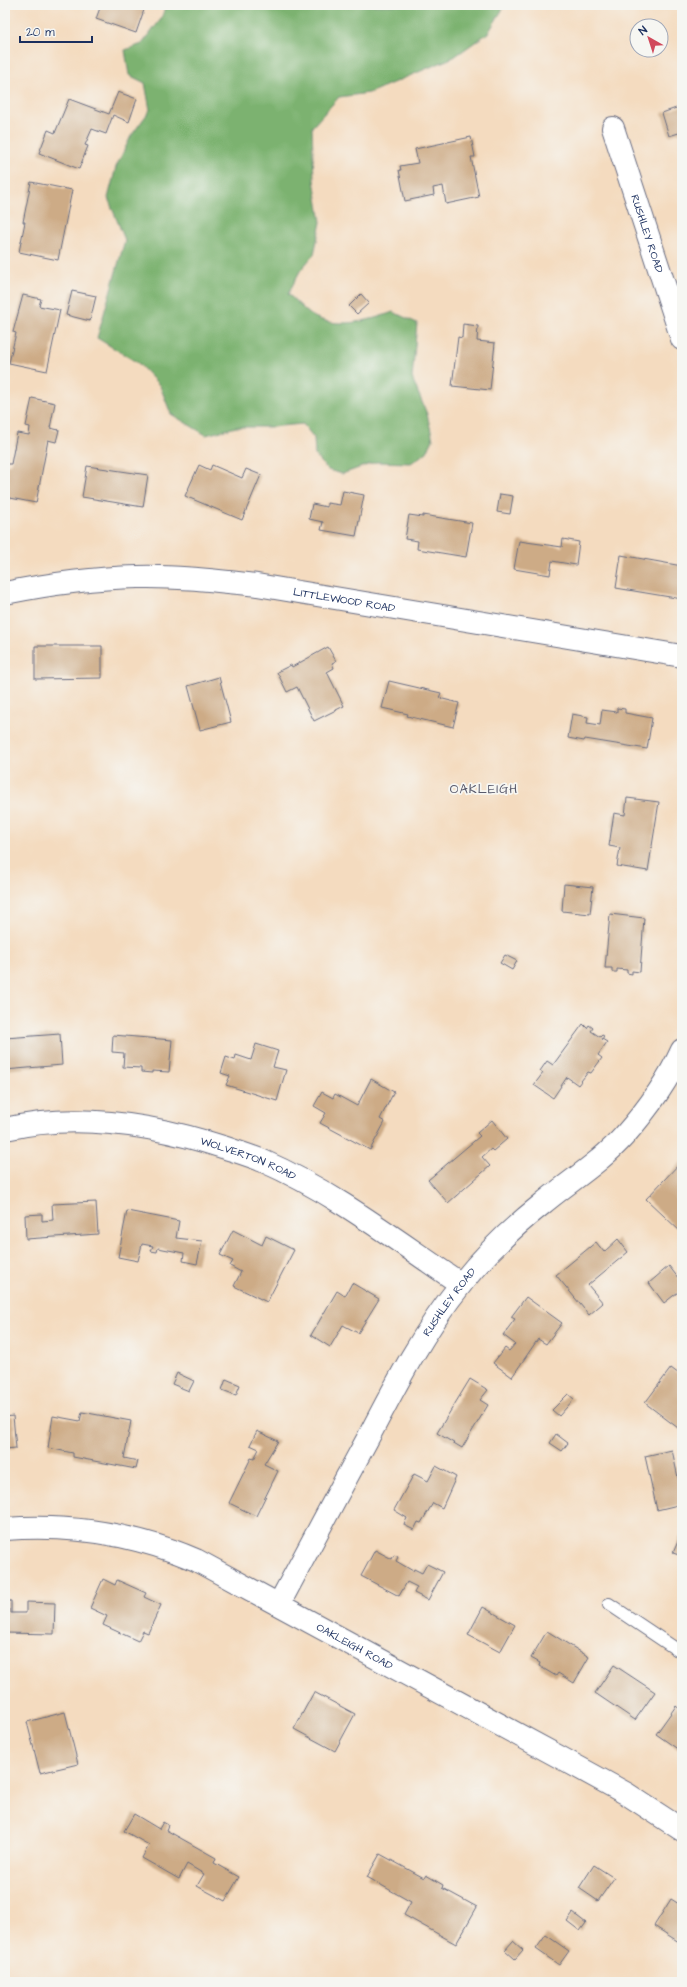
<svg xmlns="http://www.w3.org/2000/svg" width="687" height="1987" font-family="'Architects Daughter',sans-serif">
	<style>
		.forest { fill: #7cb270; stroke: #4c7067 }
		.building { fill: #cdab86 }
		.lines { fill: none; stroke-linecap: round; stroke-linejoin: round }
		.lane-casing { stroke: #676b80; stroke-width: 14 }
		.street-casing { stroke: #676b80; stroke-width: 24 }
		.lane { stroke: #fff; stroke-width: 12 }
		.street { stroke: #fff; stroke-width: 22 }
		.labels { text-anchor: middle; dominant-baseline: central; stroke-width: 3.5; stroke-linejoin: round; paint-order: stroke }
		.street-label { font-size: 11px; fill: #1b2f5e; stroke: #f6f6f2 }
		.quarter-label { font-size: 13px; letter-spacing: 1px; fill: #595a6c; stroke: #f6f6f2 }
	</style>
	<rect width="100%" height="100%" fill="#f6f6f2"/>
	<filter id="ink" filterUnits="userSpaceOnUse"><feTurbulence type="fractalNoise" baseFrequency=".025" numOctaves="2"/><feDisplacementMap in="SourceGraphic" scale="8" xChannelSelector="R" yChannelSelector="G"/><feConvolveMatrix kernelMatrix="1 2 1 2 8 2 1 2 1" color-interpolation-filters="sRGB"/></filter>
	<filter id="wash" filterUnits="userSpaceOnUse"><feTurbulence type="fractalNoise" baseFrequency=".012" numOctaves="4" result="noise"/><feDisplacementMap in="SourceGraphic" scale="16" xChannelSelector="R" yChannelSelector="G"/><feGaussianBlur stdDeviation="0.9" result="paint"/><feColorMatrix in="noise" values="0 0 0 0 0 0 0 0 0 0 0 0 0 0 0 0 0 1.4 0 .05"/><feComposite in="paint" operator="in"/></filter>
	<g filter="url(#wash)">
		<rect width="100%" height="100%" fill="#f4dbbf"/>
		<path class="forest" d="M 166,5 L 503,5 L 504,7 L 488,33 L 454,57 L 369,93 L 339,97 L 312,127 L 314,180 L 321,222 L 314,254 L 300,271 L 288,294 C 295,300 303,309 311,315 C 335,330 369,321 393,312 L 417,323 L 412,378 L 427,414 L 433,440 L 427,452 L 411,463 L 376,462 L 342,474 L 328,470 L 315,455 L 314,438 L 303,424 L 269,427 L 236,427 L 206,435 L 171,414 L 160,386 L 138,363 L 97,338 L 125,240 L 108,198 L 116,167 L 131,136 L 150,110 L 145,83 L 129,75 L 125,50 L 142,44 L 161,19 Z"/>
		<g id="blocks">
			<g class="building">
				<path d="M 101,5 L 151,5 L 149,9 L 145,7 L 136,33 L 96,19 Z"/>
				<path d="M 118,92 L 137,99 L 129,122 L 113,115 L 106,134 L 92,129 L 85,145 L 88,146 L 79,169 L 39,153 L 48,130 L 55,133 L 69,99 L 109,114 Z"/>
				<path d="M 682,106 L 682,132 L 669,136 L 662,113 Z"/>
				<path d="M 471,137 L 475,157 L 471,157 L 479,197 L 446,204 L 443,186 L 433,188 L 434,195 L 405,201 L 399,170 L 401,170 L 400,166 L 418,163 L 415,149 Z"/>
				<path d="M 31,182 L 72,190 L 58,260 L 19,252 L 25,222 L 23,222 Z"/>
				<path d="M 72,291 L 96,296 L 90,321 L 66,315 Z"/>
				<path d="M 361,294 L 369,303 L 357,314 L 349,306 Z"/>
				<path d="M 23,295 L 41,299 L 39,306 L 60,310 L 47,371 L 9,363 L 16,333 L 13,332 Z"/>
				<path d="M 463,324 L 478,326 L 477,341 L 495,343 L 490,390 L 452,386 L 458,337 L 462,338 Z"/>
				<path d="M 32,398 L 55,403 L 50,428 L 59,430 L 56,442 L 48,440 L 36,503 L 5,497 L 5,474 L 7,464 L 11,464 L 17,433 L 29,435 L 30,427 L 26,426 Z"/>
				<path d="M 199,465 L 210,470 L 212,465 L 242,478 L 246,469 L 261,475 L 242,520 L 185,496 Z"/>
				<path d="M 87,466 L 148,475 L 143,507 L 82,497 Z"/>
				<path d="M 343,491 L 364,495 L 356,536 L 321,530 L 323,522 L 309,519 L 312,504 L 327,507 L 327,503 L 340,505 Z"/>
				<path d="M 500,494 L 513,496 L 510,514 L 497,512 Z"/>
				<path d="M 409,515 L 423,517 L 423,515 L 472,523 L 466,557 L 417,549 L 418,541 L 405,539 Z"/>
				<path d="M 563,539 L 579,542 L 576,565 L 552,561 L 550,575 L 514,569 L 519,541 L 562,547 Z"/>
				<path d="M 621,555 L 682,566 L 682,599 L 616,588 Z"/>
				<path d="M 35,646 L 102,646 L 102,678 L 35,679 Z"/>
				<path d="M 328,647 L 336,661 L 332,663 L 334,668 L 327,672 L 344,706 L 314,721 L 297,687 L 287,692 L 277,672 L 291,665 L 292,667 Z"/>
				<path d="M 219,677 L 231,722 L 200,730 L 188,686 Z"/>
				<path d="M 389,681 L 441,693 L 439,698 L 459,703 L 453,727 L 407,716 L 408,714 L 382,708 Z"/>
				<path d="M 617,708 L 625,709 L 625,713 L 652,718 L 647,749 L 585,739 L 584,741 L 568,738 L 572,714 L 588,717 L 587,723 L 600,725 L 602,710 L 617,712 Z"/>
				<path d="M 627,798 L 659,802 L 648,871 L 617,866 L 620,848 L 609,846 L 614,813 L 625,815 Z"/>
				<path d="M 564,884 L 593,887 L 590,914 L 562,911 Z"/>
				<path d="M 610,914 L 644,918 L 640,972 L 632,971 L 632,974 L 627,973 L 627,970 L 617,969 L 617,972 L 612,972 L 612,968 L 605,968 Z"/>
				<path d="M 505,955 L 517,961 L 512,970 L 500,963 Z"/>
				<path d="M 583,1024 L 587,1028 L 589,1025 L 593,1028 L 591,1031 L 600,1037 L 602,1035 L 604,1036 L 602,1039 L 607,1042 L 598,1055 L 602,1058 L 591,1073 L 588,1072 L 578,1085 L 567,1077 L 553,1098 L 534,1085 L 543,1073 L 540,1071 L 547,1061 L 553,1065 Z"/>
				<path d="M 60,1034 L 62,1065 L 5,1070 L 5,1038 Z"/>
				<path d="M 113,1035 L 172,1040 L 169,1072 L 152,1071 L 152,1073 L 141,1072 L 141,1068 L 123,1067 L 124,1053 L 112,1052 Z"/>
				<path d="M 256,1044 L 278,1051 L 273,1067 L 286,1070 L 277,1101 L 226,1085 L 230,1076 L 221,1073 L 226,1057 L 235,1060 L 236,1055 L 251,1060 Z"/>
				<path d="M 371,1079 L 394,1092 L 380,1119 L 385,1122 L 370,1150 L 320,1123 L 326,1113 L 314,1106 L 322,1092 L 333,1098 L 335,1094 L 357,1106 Z"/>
				<path d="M 492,1120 L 507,1139 L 493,1151 L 491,1149 L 482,1157 L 490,1166 L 448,1203 L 428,1180 L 480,1136 L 477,1133 Z"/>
				<path d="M 681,1162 L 682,1163 L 682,1233 L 646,1199 Z"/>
				<path d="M 96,1202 L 98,1234 L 26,1239 L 25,1215 L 42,1214 L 42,1221 L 53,1220 L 52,1204 Z"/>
				<path d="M 127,1211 L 179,1221 L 176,1238 L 202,1241 L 197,1264 L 183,1261 L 184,1253 L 158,1248 L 157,1252 L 151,1251 L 153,1246 L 142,1244 L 138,1261 L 118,1257 Z"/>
				<path d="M 233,1230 L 262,1245 L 266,1236 L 294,1250 L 267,1302 L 234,1286 L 241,1272 L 230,1266 L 233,1261 L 220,1255 Z"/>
				<path d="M 618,1239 L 628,1252 L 588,1285 L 603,1303 L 589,1315 L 556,1275 L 596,1242 L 604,1252 Z"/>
				<path d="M 669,1266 L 682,1283 L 682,1289 L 664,1303 L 649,1283 Z"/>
				<path d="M 352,1283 L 379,1299 L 358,1333 L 343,1325 L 330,1347 L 311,1335 L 337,1291 L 345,1296 Z"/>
				<path d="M 526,1297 L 562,1323 L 546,1344 L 538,1339 L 512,1377 L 493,1363 L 505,1348 L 509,1351 L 515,1344 L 503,1335 L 515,1319 L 511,1317 Z"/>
				<path d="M 671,1368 L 679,1374 L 682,1369 L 682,1431 L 645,1403 Z"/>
				<path d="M 177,1373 L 194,1381 L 189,1391 L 172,1384 Z"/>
				<path d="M 226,1379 L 240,1385 L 236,1395 L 222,1390 Z"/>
				<path d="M 470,1379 L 488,1390 L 480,1400 L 488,1405 L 462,1448 L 437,1433 Z"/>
				<path d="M 568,1394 L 574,1399 L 559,1416 L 552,1410 Z"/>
				<path d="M 82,1412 L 131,1421 L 124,1458 L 138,1461 L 136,1469 L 73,1457 L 73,1453 L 48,1448 L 53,1416 L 80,1421 Z"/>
				<path d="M 13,1416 L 16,1448 L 5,1449 L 5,1417 Z"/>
				<path d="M 257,1431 L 278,1441 L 264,1464 L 278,1471 L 256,1516 L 229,1503 L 251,1458 L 254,1459 L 259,1449 L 250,1445 Z"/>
				<path d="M 556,1434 L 568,1443 L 562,1451 L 550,1443 Z"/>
				<path d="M 672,1450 L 682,1496 L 682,1504 L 657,1510 L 645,1456 Z"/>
				<path d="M 436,1466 L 456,1477 L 442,1508 L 433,1503 L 421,1523 L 418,1522 L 414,1530 L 404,1525 L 407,1518 L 394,1510 L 414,1474 L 428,1481 Z"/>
				<path d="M 682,1532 L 682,1556 L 673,1553 Z"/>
				<path d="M 375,1550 L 392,1559 L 394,1555 L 398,1557 L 396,1561 L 413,1571 L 414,1569 L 422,1573 L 427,1564 L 443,1572 L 428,1600 L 414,1593 L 417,1587 L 407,1582 L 399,1596 L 361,1576 Z"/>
				<path d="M 103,1579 L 115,1585 L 117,1580 L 146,1593 L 144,1597 L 161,1605 L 148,1633 L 143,1631 L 138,1641 L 103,1625 L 107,1616 L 90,1608 Z"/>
				<path d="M 5,1600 L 11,1601 L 11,1613 L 26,1613 L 26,1602 L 55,1603 L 54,1634 L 5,1633 Z"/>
				<path d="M 483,1607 L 515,1625 L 500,1652 L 468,1635 Z"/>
				<path d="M 547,1631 L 589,1657 L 574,1683 L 558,1673 L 556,1676 L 539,1666 L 540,1663 L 531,1658 Z"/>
				<path d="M 614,1665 L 655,1692 L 635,1720 L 595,1693 Z"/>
				<path d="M 314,1692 L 355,1714 L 335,1751 L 294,1729 Z"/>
				<path d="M 676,1706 L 682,1711 L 682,1752 L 656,1734 Z"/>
				<path d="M 65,1712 L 78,1764 L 40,1773 L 27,1722 Z"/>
				<path d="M 134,1814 L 159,1829 L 163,1822 L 168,1825 L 166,1830 L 216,1858 L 214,1863 L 239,1877 L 225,1901 L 197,1886 L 204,1874 L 187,1864 L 179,1879 L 142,1858 L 149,1845 L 124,1831 Z"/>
				<path d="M 380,1854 L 424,1878 L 426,1875 L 443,1885 L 442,1888 L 477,1907 L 456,1944 L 404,1915 L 411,1902 L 367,1877 Z"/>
				<path d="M 594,1865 L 614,1878 L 598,1901 L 579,1888 Z"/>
				<path d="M 671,1899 L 679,1904 L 682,1900 L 682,1944 L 654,1926 Z"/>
				<path d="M 573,1913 L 586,1923 L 580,1931 L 567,1921 Z"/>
				<path d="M 546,1935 L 569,1951 L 559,1965 L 536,1949 Z"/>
				<path d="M 513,1941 L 523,1950 L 515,1959 L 505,1950 Z"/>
			</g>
		</g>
	</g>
	<g filter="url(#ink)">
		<use href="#blocks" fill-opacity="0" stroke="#676b80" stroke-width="1"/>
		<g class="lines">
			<defs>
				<path id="lane" d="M 609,1604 L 682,1653"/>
				<g id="street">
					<path id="s1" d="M 613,128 L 682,339"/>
					<path id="s2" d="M 5,593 C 49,584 94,578 138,577 C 178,576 218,581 257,585 L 682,656"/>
					<path id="s3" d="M 5,1129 C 78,1112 156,1125 226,1148 C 238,1152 251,1156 263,1161 C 334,1192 397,1241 461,1284"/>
					<path id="s4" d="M 5,1529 C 71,1524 135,1534 196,1560 L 565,1760 L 627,1794 L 682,1830"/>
					<path id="s5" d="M 279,1604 C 309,1548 338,1493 368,1438 C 396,1384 424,1330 462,1283 C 485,1254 512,1228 541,1205 C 568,1182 600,1163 624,1136 C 647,1110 668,1081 682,1050"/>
				</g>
			</defs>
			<use href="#lane" class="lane-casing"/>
			<use href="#street" class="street-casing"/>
			<use href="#lane" class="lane"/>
			<use href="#street" class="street"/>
		</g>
	</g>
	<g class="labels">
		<g class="street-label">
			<text stroke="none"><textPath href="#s1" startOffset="111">RUSHLEY ROAD</textPath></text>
			<text stroke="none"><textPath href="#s2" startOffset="342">LITTLEWOOD ROAD</textPath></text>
			<text stroke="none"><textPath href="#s3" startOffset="249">WOLVERTON ROAD</textPath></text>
			<text stroke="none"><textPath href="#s5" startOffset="347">RUSHLEY ROAD</textPath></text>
			<text stroke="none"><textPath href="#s4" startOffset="376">OAKLEIGH ROAD</textPath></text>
		</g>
		<g class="quarter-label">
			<text x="484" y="789">OAKLEIGH</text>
		</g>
	</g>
	<rect width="687" height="1987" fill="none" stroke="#f6f6f2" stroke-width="20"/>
	<g transform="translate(649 38) rotate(321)"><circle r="19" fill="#f6f6f2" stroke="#9ea6b7"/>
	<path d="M0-3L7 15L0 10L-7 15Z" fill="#d1495b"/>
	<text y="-6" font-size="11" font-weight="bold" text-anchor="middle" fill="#1b2f5e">N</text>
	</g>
	<path d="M20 36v6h72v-6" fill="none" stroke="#1b2f5e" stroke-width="2"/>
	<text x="26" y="36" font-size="12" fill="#1b2f5e" stroke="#f6f6f2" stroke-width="3" paint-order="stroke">20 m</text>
</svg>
